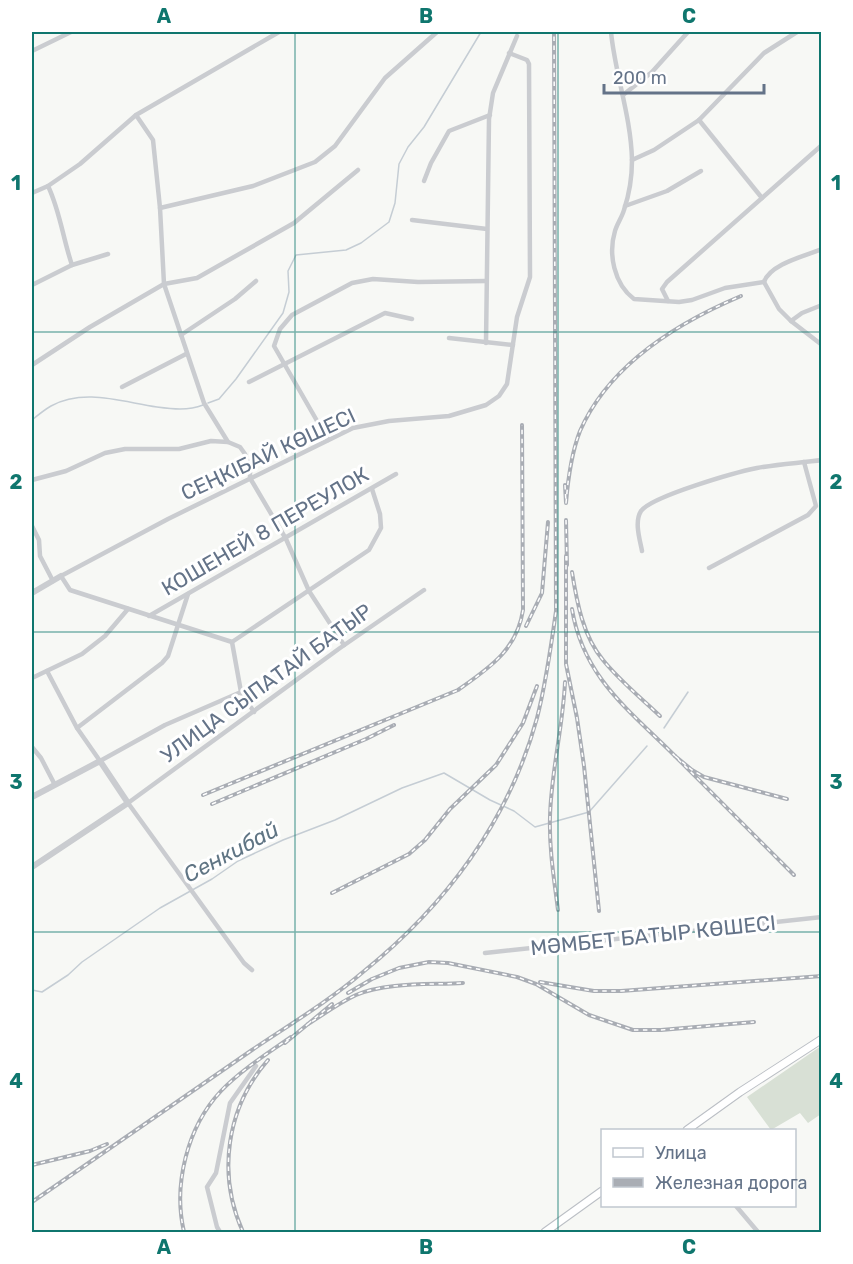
<svg xmlns="http://www.w3.org/2000/svg" width="853" height="1264" font-family="Rubik,sans-serif">
	<style>
		.green { fill: #d8e0d5 }
		.lines { fill: none; stroke-linecap: round; stroke-linejoin: round }
		.stream { stroke: #c5cdd4; stroke-width: 1.5 }
		.secondary-casing { stroke: #bbbfc5; stroke-width: 9 }
		.minor { stroke: #caccd0; stroke-width: 4.5 }
		.tertiary { stroke: #caccd0; stroke-width: 6 }
		.secondary { stroke: #fff; stroke-width: 7 }
		.rail-casing { stroke: #a9adb4; stroke-width: 4 }
		.rail { stroke: #fff; stroke-width: 1.5; stroke-dasharray: 4.5; stroke-linecap: butt }
		.grid { fill: none; stroke: #0f766e; stroke-width: 1.5; stroke-opacity: 0.55 }
		.labels { text-anchor: middle; dominant-baseline: central; stroke-width: 6; stroke-linejoin: round; paint-order: stroke }
		.street-label { font-size: 21px; fill: #647388; stroke: #fff }
		.water-label { font-size: 22px; font-style: italic; fill: #607584; stroke: #fff }
		.neatline { fill: none; stroke: #0f766e; stroke-width: 2 }
		.grid-label { font-size: 20px; text-anchor: middle; font-weight: bold; fill: #0f766e }
	</style>
	<rect width="100%" height="100%" fill="#f7f8f5"/>
	<path class="green" d="M 821,1046 L 821,1114 L 808,1123 L 800,1113 L 771,1130 L 747,1097 Z"/>
	<g class="lines">
		<g class="stream">
			<path d="M 208,403 L 219,399 L 236,379 L 283,313 L 289,292 L 288,271 L 296,255 L 346,250 L 361,243 L 389,222 L 395,203 L 399,164 L 408,147 L 424,127 L 481,32"/>
			<path d="M 32,420 C 38,415 44,410 51,406 C 84,388 122,402 157,407 C 172,409 188,411 203,405"/>
			<path d="M 664,728 L 688,692"/>
			<path d="M 32,990 L 42,992 L 68,975 L 82,962 L 160,908 L 212,879 L 238,861 L 283,840 L 335,820 L 402,788 L 444,773 L 490,800 L 514,811 L 535,827 L 589,812 L 647,746"/>
		</g>
		<defs>
			<g id="secondary">
				<path d="M 687,1130 L 740,1092 L 822,1039"/>
				<path d="M 545,1232 L 602,1191"/>
			</g>
		</defs>
		<use href="#secondary" class="secondary-casing"/>
		<g class="minor">
			<path d="M 611,32 C 615,74 631,116 632,160 C 632,176 629,195 624,210 C 622,217 617,224 615,231 C 608,254 614,284 634,299 L 679,302 L 692,300 L 725,288 L 764,282 L 779,309 L 791,321 L 822,345"/>
			<path d="M 32,51 L 71,32"/>
			<path d="M 623,95 L 652,72 L 688,32"/>
			<path d="M 136,115 L 153,140 L 160,208 L 164,284 L 204,403 L 228,442 L 240,447 L 245,454 L 250,467 L 250,478 L 286,539 L 309,591 L 344,645"/>
			<path d="M 699,120 L 762,198"/>
			<path d="M 632,160 L 654,150 L 699,120 L 764,53 L 797,32"/>
			<path d="M 424,181 L 431,163 L 449,131 L 490,115"/>
			<path d="M 48,186 C 60,211 63,239 72,265"/>
			<path d="M 32,193 L 48,186 L 80,164 L 136,115 L 279,32"/>
			<path d="M 625,206 L 667,191 L 701,171"/>
			<path d="M 160,208 L 253,186 L 315,162 L 335,146 L 385,78 L 437,32"/>
			<path d="M 412,220 L 487,229"/>
			<path d="M 764,282 C 770,264 805,256 822,249"/>
			<path d="M 32,285 L 72,265 L 108,254"/>
			<path d="M 668,301 L 662,289 L 667,282 L 822,145"/>
			<path d="M 791,321 L 802,313 L 822,305"/>
			<path d="M 181,335 L 235,299 L 256,281"/>
			<path d="M 449,338 L 513,345"/>
			<path d="M 486,343 L 489,119 L 493,93 L 517,36"/>
			<path d="M 32,365 L 90,327 L 164,284 L 197,278 L 294,223 L 358,170"/>
			<path d="M 249,382 L 385,313 L 412,319"/>
			<path d="M 122,387 L 186,354"/>
			<path d="M 328,440 L 274,346 L 280,329 L 292,315 L 352,283 L 373,279 L 418,282 L 486,281"/>
			<path d="M 32,480 L 66,471 L 105,453 L 125,449 L 179,449 L 211,441 L 228,442"/>
			<path d="M 32,526 L 39,540 L 40,556 L 53,581"/>
			<path d="M 642,551 C 640,540 634,522 641,511 C 652,496 737,472 757,468 C 778,464 800,463 822,460"/>
			<path d="M 709,568 L 808,515 L 816,506 L 804,462"/>
			<path d="M 149,616 L 396,474"/>
			<path d="M 232,642 L 70,590 L 61,576 L 168,519 L 353,428 L 389,421 L 449,416 L 486,405 L 499,396 L 507,384 L 517,317 L 530,277 L 529,64 L 527,60 L 509,53"/>
			<path d="M 47,671 L 77,728 L 100,761 L 165,725 L 241,692"/>
			<path d="M 32,678 L 82,654 L 105,636 L 128,609"/>
			<path d="M 254,712 L 241,692 L 232,642 L 369,550 L 381,528 L 380,514 L 372,489"/>
			<path d="M 77,728 L 162,663 L 168,656 L 188,594"/>
			<path d="M 32,747 L 41,758 L 55,785"/>
			<path d="M 485,953 L 822,917"/>
			<path d="M 252,970 L 244,963 L 128,803 L 340,648 L 424,590"/>
			<path d="M 736,1206 L 758,1232"/>
			<path d="M 220,1232 L 217,1227 L 207,1187 L 216,1173 L 230,1103 L 256,1066"/>
		</g>
		<g class="tertiary">
			<path d="M 32,593 L 61,576"/>
			<path d="M 32,797 L 100,761 L 128,803 L 32,867"/>
		</g>
		<use href="#secondary" class="secondary"/>
		<defs>
			<g id="rail">
				<path d="M 565,485 L 566,503 C 568,479 571,454 580,431 C 609,365 677,323 741,296"/>
				<path d="M 566,520 L 567,565"/>
				<path d="M 566,556 L 566,664 L 577,718 L 584,766 L 599,911"/>
				<path d="M 572,572 C 577,603 583,636 603,660 C 619,680 641,698 660,716"/>
				<path d="M 572,609 C 583,677 629,710 675,756"/>
				<path d="M 526,626 L 542,593 L 548,522"/>
				<path d="M 203,795 L 458,690 C 489,668 517,650 523,610 L 522,425"/>
				<path d="M 787,799 L 704,777 L 692,770 L 675,756 L 794,875"/>
				<path d="M 212,804 L 366,739 L 394,725"/>
				<path d="M 332,893 L 409,854 L 425,840 L 450,809 L 496,765 L 523,723 L 537,686"/>
				<path d="M 558,910 C 554,879 549,848 550,817 C 551,772 563,727 565,682"/>
				<path d="M 540,982 L 594,991 L 621,991 L 822,976"/>
				<path d="M 348,993 L 372,979 L 399,968 L 429,962 L 448,963 L 517,977 L 536,984 L 589,1015 L 633,1030 L 661,1030 L 754,1022"/>
				<path d="M 332,1004 L 308,1024 C 324,1014 339,1003 356,995 C 386,982 430,985 463,983"/>
				<path d="M 285,1043 L 308,1024"/>
				<path d="M 32,1165 L 90,1151 L 107,1144"/>
				<path d="M 32,1202 C 105,1152 178,1101 252,1050 C 289,1025 329,1001 363,972 C 445,906 509,821 537,718 C 546,683 551,647 556,611 L 554,32"/>
				<path d="M 184,1232 C 173,1185 187,1127 221,1091 C 241,1070 267,1054 291,1037"/>
				<path d="M 243,1232 C 217,1175 226,1108 268,1060"/>
			</g>
		</defs>
		<use href="#rail" class="rail-casing"/>
		<use href="#rail" class="rail"/>
	</g>
	<path class="grid" d="M 295,32 L 295,1232M 558,32 L 558,1232M 32,332 L 822,332M 32,632 L 822,632M 32,932 L 822,932"/>
	<g class="labels">
		<g class="street-label">
			<text transform="translate(268 454) rotate(-25)">СЕҢКІБАЙ КӨШЕСІ</text>
			<text transform="translate(265 531) rotate(-30)">КОШЕНЕЙ 8 ПЕРЕУЛОК</text>
			<text transform="translate(266 683) rotate(-36)">УЛИЦА СЫПАТАЙ БАТЫР</text>
			<text transform="translate(653 935) rotate(-6)">МӘМБЕТ БАТЫР КӨШЕСІ</text>
		</g>
		<g class="water-label">
			<text transform="translate(231 852) rotate(-28)">Сенкибай</text>
		</g>
	</g>
	<rect width="853" height="1264" fill="none" stroke="#ffffff" stroke-width="66"/>
	<rect x="601" y="1129" width="195" height="78" fill="#ffffff" stroke="#c1c7cf" stroke-width="1.5"/>
	<rect x="613" y="1148" width="30" height="9" fill="#ffffff" stroke="#c1c7cf" stroke-width="1.5"/>
	<text x="655" y="1159" font-size="18" fill="#647388">Улица</text>
	<rect x="613" y="1178" width="30" height="9" fill="#a9adb4" stroke="#c1c7cf" stroke-width="1.5"/>
	<text x="655" y="1189" font-size="18" fill="#647388">Железная дорога</text>
	<path d="M604 84v9h160v-9" fill="none" stroke="#647388" stroke-width="3"/>
	<text x="613" y="84" font-size="18" fill="#647388" stroke="#ffffff" stroke-width="4.5" paint-order="stroke">200 m</text>
	<rect x="33" y="33" width="787" height="1198" class="neatline"/>
	<g class="grid-label">
		<text x="164" y="23">A</text>
		<text x="426" y="23">B</text>
		<text x="689" y="23">C</text>
		<text x="16" y="190">1</text>
		<text x="836" y="190">1</text>
		<text x="16" y="489">2</text>
		<text x="836" y="489">2</text>
		<text x="16" y="789">3</text>
		<text x="836" y="789">3</text>
		<text x="16" y="1088">4</text>
		<text x="836" y="1088">4</text>
		<text x="164" y="1254">A</text>
		<text x="426" y="1254">B</text>
		<text x="689" y="1254">C</text>
	</g>
</svg>
